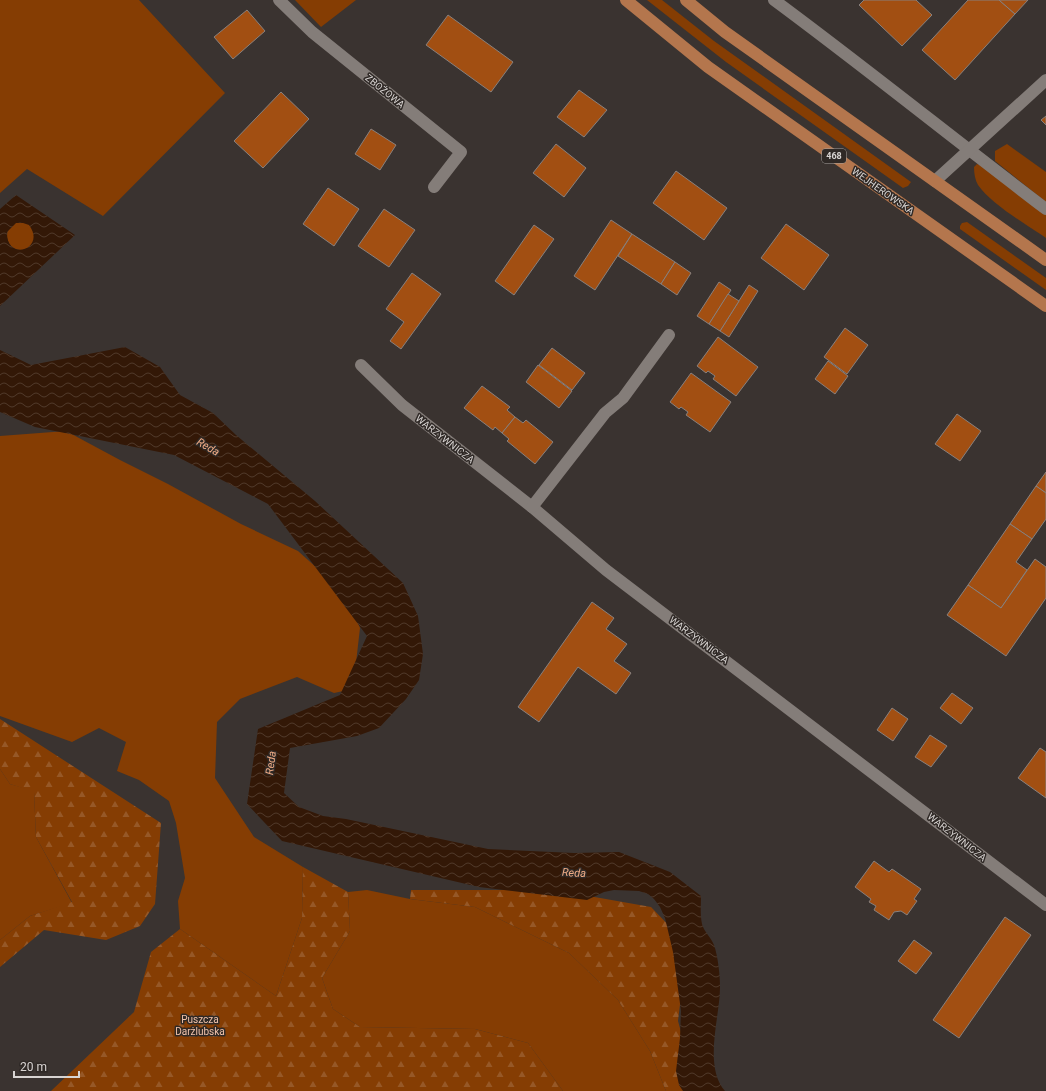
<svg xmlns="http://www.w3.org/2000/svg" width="1046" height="1091" font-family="Roboto,sans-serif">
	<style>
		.green { fill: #853d03 }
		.forest { fill: url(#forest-firs) }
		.water { fill: url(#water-waves); fill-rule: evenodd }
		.building { fill: #a24f12; stroke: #88807d }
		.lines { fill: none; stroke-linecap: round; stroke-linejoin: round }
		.minor { stroke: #847d79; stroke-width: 12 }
		.major { stroke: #b4764d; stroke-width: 12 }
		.labels { text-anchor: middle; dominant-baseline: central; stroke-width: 3; stroke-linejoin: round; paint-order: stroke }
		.shield { fill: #2f2926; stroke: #a5a19e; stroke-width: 1 }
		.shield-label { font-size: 9px; font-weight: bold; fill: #d8d4d2 }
		.street-label { font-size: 10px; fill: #d8d4d2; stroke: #2f2926 }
		.park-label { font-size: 10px; fill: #f2c3aa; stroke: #2f2926 }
		.water-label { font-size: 11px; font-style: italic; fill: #f0ac86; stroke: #2f2926 }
	</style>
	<defs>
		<pattern id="forest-firs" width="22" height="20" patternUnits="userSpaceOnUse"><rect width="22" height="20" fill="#853d03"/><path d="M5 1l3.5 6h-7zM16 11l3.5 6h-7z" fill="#965827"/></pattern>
		<pattern id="water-waves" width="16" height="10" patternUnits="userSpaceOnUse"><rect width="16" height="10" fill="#331807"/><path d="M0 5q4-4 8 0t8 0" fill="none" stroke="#50392a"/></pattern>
	</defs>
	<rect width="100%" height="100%" fill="#3a3330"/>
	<g class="green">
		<path d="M 0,0 L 139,0 L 225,93 L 103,216 L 27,169 L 0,193 Z"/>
		<path d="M 295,0 L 356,0 L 321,27 Z"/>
		<path d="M 647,0 L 662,0 L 714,41 L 756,71 L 911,182 L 908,186 L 903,188 L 726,62 Z"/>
		<path d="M 1007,144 L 1046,172 L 1046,202 L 995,161 L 995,151 Z"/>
		<path d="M 977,164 L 982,166 L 1046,214 L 1046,238 C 1027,225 991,204 978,185 C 975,180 974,173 974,167 Z"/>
		<path d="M 967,222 L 1046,278 L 1046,290 L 960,229 L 960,226 L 962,223 Z"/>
		<circle cx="21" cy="236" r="14"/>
		<path d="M 66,431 L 120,460 L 168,484 L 241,524 L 298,551 L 348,596 L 360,628 L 353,689 L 334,693 L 297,677 L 240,699 L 217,722 L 215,778 L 254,837 L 303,867 L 302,918 L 276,996 L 180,929 L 178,901 L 185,878 L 176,823 L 169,801 L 139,780 L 117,771 L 126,742 L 99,728 L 72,742 L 0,716 L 0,436 Z"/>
		<path d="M 0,769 L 10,784 L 34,791 L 36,837 L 72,903 L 30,916 L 0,940 Z"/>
		<path d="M 367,890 L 410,899 L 475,907 L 569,953 L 618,1000 L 650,1051 L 666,1091 L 563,1091 L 528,1043 L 475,1029 L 360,1027 L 333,1009 L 322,978 L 350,931 L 348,892 Z"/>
	</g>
	<g class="forest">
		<path d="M 0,719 L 161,823 L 155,904 L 140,926 L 106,940 L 44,930 L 0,967 L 0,940 L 30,916 L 72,902 L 36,837 L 34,792 L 10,784 L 0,769 Z"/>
		<path d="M 303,867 L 348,892 L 350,931 L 322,978 L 333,1009 L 360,1027 L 475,1029 L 528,1043 L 563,1091 L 51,1091 L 134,1012 L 151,952 L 180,929 L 276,996 L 302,918 Z"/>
		<path d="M 411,890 L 555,890 L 651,907 L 675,932 L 684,971 L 678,1021 L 697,1091 L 666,1091 L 650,1051 L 618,1000 L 569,953 L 475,907 L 410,899 Z"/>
	</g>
	<g class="water">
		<path d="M 16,195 L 75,235 L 0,306 L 0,209 ZM 16,223 L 23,223 L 29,225 C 47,249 6,263 7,232 Z"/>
		<path d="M 125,347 L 160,367 L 180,395 L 213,413 L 236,435 L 315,501 L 403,583 L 418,616 L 423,654 L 419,680 L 406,699 L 379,728 L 357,736 L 290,748 L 284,793 L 299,807 L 323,816 L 346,819 L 488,849 L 574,853 L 619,852 L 670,872 L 701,896 C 701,906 700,914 702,924 C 704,932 711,937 714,945 C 718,956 720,976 720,987 C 720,1018 703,1065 725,1091 L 683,1091 L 679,1085 L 676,1071 L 680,1038 L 681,1011 L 673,952 L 665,918 L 660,907 L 654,899 L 648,894 L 639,891 L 614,890 L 604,892 L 587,900 L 479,887 L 282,841 L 247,804 L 258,729 L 340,695 L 367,636 L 268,504 L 174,455 L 35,427 L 0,412 L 0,350 L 31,365 Z"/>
	</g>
	<g class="building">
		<path d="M 864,0 L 916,0 L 932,15 L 902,46 L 859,5 Z"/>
		<path d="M 968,0 L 999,0 L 1015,14 L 955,80 L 922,50 Z"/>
		<path d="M 999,0 L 1028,0 L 1015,14 Z"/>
		<path d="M 247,10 L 265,31 L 233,59 L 214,37 Z"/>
		<path d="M 448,15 L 513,62 L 491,92 L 426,45 Z"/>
		<path d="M 579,90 L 607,110 L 584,137 L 557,117 Z"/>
		<path d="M 281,92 L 309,119 L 263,168 L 234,141 Z"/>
		<path d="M 1046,116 L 1046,125 L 1041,120 Z"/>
		<path d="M 371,129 L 396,145 L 380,170 L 355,154 Z"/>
		<path d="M 556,144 L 586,168 L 564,197 L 533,173 Z"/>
		<path d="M 676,171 L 727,208 L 704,240 L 653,203 Z"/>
		<path d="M 328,188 L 359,209 L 334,246 L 303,224 Z"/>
		<path d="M 384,209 L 415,230 L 389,267 L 358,246 Z"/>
		<path d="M 611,220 L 632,234 L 595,290 L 574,276 Z"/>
		<path d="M 786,224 L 829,255 L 804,290 L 761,258 Z"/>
		<path d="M 534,225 L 554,239 L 514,295 L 495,281 Z"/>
		<path d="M 632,234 L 675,262 L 661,284 L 618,256 Z"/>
		<path d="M 675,262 L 691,273 L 677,295 L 661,284 Z"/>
		<path d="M 412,273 L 441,294 L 401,349 L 390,341 L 404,322 L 386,309 Z"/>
		<path d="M 719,282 L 731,290 L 709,324 L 697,316 Z"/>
		<path d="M 749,285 L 758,291 L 729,337 L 720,331 Z"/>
		<path d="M 728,294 L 739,301 L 720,331 L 709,324 Z"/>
		<path d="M 845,328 L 868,345 L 847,374 L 824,357 Z"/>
		<path d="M 718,337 L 758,367 L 736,396 L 713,379 L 715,376 L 708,371 L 706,373 L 697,366 Z"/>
		<path d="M 552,348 L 585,373 L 572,390 L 539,365 Z"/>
		<path d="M 828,361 L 848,376 L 835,394 L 815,379 Z"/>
		<path d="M 538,365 L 572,391 L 559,408 L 526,382 Z"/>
		<path d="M 691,373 L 731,402 L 710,432 L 686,415 L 688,412 L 681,407 L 679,409 L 670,402 Z"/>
		<path d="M 482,386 L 510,407 L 507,410 L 515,417 L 502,433 L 495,427 L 493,430 L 464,408 Z"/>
		<path d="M 957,414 L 981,431 L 960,461 L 935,444 Z"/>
		<path d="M 515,417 L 523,423 L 526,420 L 553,442 L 535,464 L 507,441 L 509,439 L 502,433 Z"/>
		<path d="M 1046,472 L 1046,493 L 1036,486 Z"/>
		<path d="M 1036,486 L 1046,493 L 1046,519 L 1032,539 L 1010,524 Z"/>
		<path d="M 1010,524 L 1032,539 L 1016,562 L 1027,570 L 1001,608 L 968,585 Z"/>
		<path d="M 1035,559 L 1046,567 L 1046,598 L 1006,656 L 947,615 L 968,585 L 1001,608 Z"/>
		<path d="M 592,602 L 614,618 L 606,629 L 627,644 L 614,661 L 631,673 L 616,694 L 578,667 L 539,722 L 518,707 Z"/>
		<path d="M 952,693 L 973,708 L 961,724 L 940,708 Z"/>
		<path d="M 892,708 L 908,719 L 893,741 L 877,730 Z"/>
		<path d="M 930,735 L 947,746 L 931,767 L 915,757 Z"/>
		<path d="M 1040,748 L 1046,752 L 1046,798 L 1018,778 Z"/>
		<path d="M 874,861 L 889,872 L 892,869 L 921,889 L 914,899 L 917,901 L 907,915 L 901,911 L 894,912 L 889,920 L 874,910 L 876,906 L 869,902 L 871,899 L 855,887 Z"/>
		<path d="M 1005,917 L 1031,935 L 959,1038 L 933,1020 Z"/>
		<path d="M 914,940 L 932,953 L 916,974 L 898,961 Z"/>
	</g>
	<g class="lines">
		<g class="minor">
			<path d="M 279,0 L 312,32 L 461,152 L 434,187"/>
			<path d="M 774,0 C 866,68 955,140 1046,209"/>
			<path d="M 935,181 L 1046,80"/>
			<path d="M 361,365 L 402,405 L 532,507 L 606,570 L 1046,905"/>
			<path d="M 532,507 L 605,413 L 623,398 L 669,335"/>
		</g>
		<g class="major">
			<path d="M 626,0 L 708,67 L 1046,306"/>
			<path d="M 686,0 L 725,32 L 1046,260"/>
		</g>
	</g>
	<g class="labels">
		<rect class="shield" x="822" y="149" width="24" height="14" rx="3"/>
		<g class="shield-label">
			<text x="834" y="156">468</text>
		</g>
		<g class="street-label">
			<text transform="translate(385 91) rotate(39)">ZBOŻOWA</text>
			<text transform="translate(883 191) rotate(35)">WEJHEROWSKA</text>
			<text transform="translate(445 439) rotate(38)">WARZYWNICZA</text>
			<text transform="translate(699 640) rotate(37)">WARZYWNICZA</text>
			<text transform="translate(957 837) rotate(38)">WARZYWNICZA</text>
		</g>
		<g class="park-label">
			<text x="200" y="1019">Puszcza<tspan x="200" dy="12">Darżlubska</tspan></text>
		</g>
		<g class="water-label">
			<text transform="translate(208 447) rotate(30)">Reda</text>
			<text transform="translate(271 763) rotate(-83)">Reda</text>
			<text transform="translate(574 873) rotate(3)">Reda</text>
		</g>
	</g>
	<path d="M14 1071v6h65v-6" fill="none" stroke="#d8d4d2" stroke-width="2"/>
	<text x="20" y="1071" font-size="12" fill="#d8d4d2" stroke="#2f2926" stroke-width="3" paint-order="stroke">20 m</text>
</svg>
